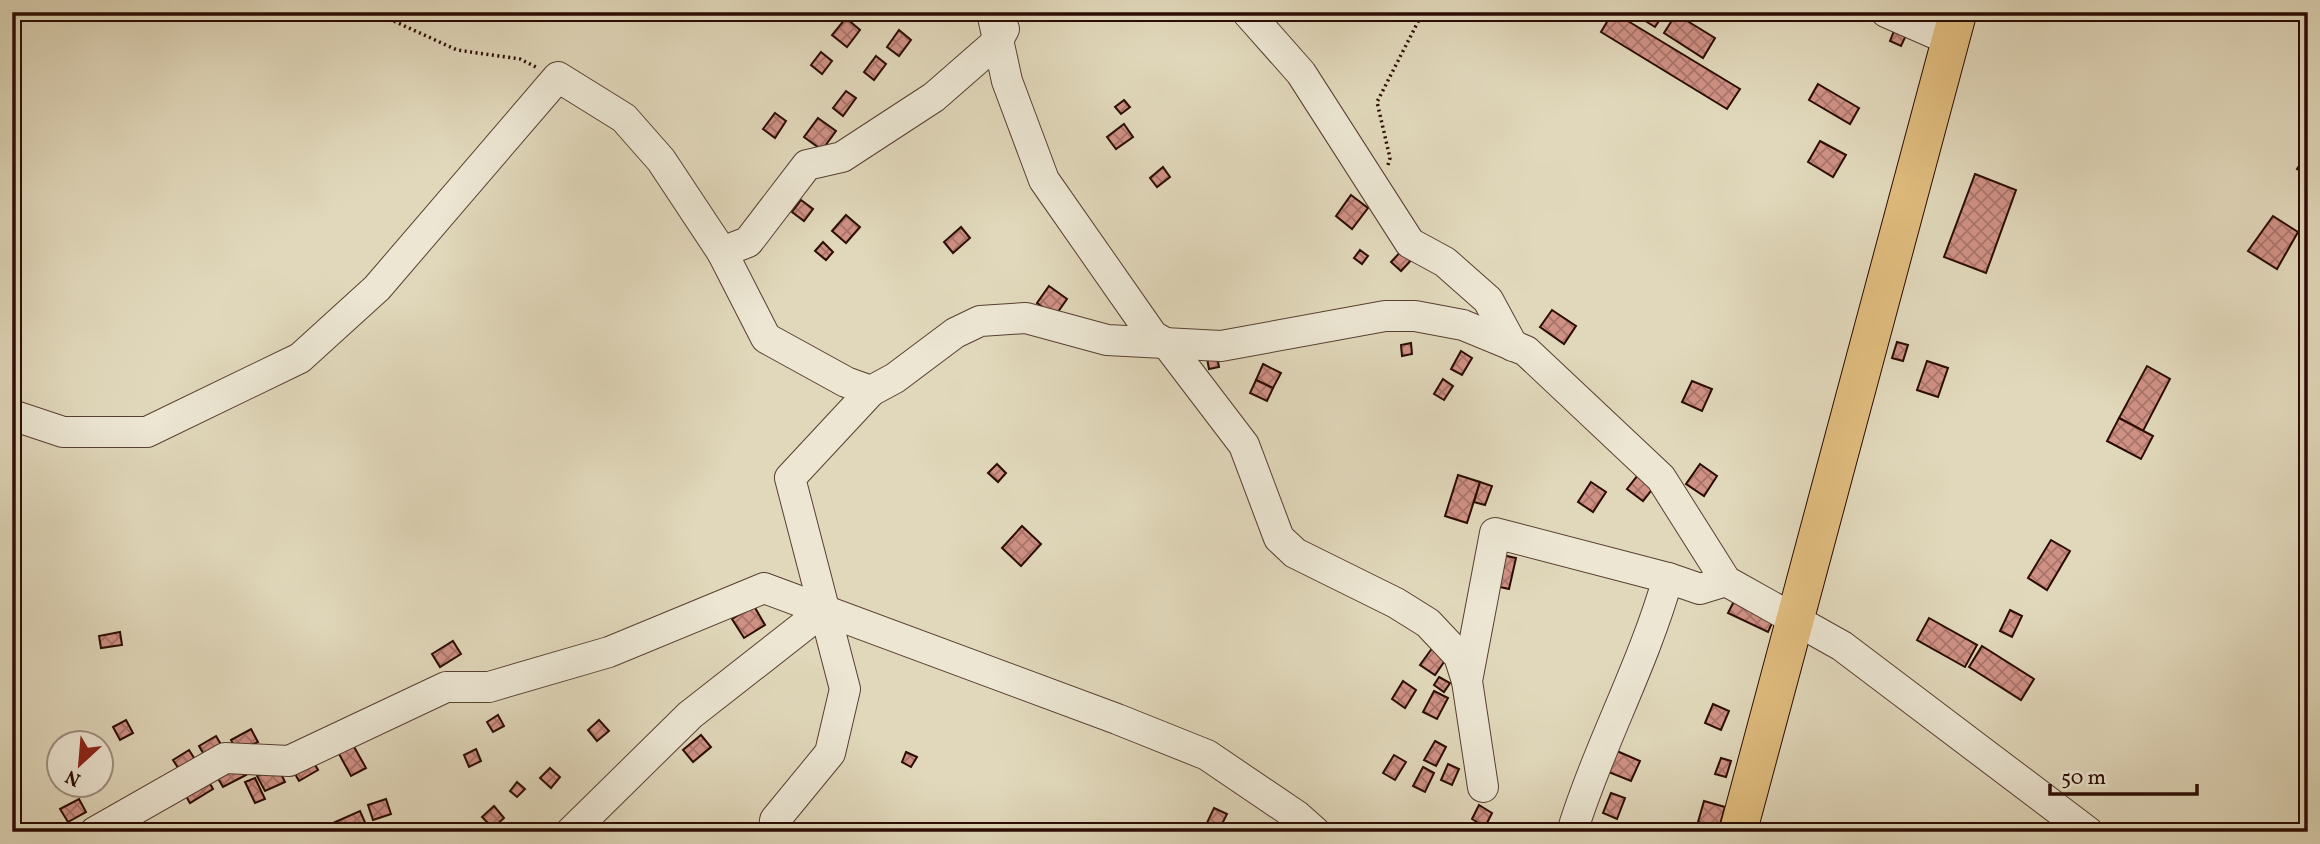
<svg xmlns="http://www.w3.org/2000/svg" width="2320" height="844" font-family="Vollkorn,serif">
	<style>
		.building { fill: url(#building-cross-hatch); stroke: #2b0c03; stroke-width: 2 }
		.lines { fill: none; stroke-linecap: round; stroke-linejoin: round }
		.minor-casing { stroke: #583f31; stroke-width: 32 }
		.major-casing { stroke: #2b0c03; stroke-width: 39 }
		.path { stroke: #2b0c03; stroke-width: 3.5; stroke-dasharray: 2 3.5; stroke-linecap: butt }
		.minor { stroke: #ece6d3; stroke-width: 30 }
		.major { stroke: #e0bc7e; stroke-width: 37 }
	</style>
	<defs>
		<pattern id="building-cross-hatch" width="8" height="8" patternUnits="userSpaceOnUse" patternTransform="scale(1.75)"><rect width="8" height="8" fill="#d09185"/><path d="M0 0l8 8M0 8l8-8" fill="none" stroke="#a9756b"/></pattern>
	</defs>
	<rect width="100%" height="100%" fill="#e1d8bb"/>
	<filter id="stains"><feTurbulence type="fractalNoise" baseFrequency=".00286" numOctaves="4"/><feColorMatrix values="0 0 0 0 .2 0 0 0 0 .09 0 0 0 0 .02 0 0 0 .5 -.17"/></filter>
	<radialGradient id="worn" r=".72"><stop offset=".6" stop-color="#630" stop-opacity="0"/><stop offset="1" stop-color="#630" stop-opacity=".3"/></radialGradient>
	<g class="building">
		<path d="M 1613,12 L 1740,89 L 1727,109 L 1601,32 Z"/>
		<path d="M 1631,12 L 1665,12 L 1655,27 Z"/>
		<path d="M 1676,14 L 1715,38 L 1703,58 L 1664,33 Z"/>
		<path d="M 846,18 L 860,30 L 847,47 L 832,35 Z"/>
		<path d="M 1896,26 L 1908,31 L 1901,46 L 1890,41 Z"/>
		<path d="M 899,30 L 911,40 L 899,56 L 887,47 Z"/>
		<path d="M 821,52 L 832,61 L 822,74 L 811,65 Z"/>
		<path d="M 876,56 L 886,64 L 874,80 L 864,72 Z"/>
		<path d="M 1818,84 L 1859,108 L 1850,124 L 1809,100 Z"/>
		<path d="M 846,91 L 856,98 L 843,116 L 833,108 Z"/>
		<path d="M 1124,100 L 1130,107 L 1121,114 L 1115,107 Z"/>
		<path d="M 775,113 L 786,121 L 775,138 L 763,129 Z"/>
		<path d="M 818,118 L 836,131 L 822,150 L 804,137 Z"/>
		<path d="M 1124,124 L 1133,137 L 1116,149 L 1107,137 Z"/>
		<path d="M 1820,141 L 1846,155 L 1833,177 L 1808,162 Z"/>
		<path d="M 2308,152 L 2308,174 L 2297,169 Z"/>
		<path d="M 1163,167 L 1170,177 L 1157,187 L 1150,178 Z"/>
		<path d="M 1975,174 L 2016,190 L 1986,273 L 1944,257 Z"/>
		<path d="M 1351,195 L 1368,208 L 1352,229 L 1336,216 Z"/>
		<path d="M 801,200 L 813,209 L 804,221 L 792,212 Z"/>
		<path d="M 846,215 L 860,227 L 846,243 L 832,231 Z"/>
		<path d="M 2273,216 L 2298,232 L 2277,269 L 2248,251 Z"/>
		<path d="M 961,227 L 970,238 L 953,253 L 944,242 Z"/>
		<path d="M 823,242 L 833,252 L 826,260 L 815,251 Z"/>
		<path d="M 1405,247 L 1415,256 L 1401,271 L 1391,262 Z"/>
		<path d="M 1360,250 L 1368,256 L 1362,264 L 1354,258 Z"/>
		<path d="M 1049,286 L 1067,299 L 1055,316 L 1037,303 Z"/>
		<path d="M 1552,310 L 1576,326 L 1564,344 L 1540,327 Z"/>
		<path d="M 1897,342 L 1908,345 L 1903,361 L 1892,358 Z"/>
		<path d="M 1411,343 L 1412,354 L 1402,356 L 1401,345 Z"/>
		<path d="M 1461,351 L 1472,358 L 1462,375 L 1451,369 Z"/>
		<path d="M 1217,356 L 1219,367 L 1209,369 L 1207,358 Z"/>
		<path d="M 1927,361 L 1948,368 L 1938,397 L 1917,390 Z"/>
		<path d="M 1263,364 L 1281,373 L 1273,388 L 1256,380 Z"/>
		<path d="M 2147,366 L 2170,379 L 2143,431 L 2119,418 Z"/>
		<path d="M 1443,379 L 1453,386 L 1444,400 L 1434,394 Z"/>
		<path d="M 1256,380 L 1273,388 L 1267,401 L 1250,393 Z"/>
		<path d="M 1692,381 L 1712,389 L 1702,411 L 1682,402 Z"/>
		<path d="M 2119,418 L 2153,436 L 2141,459 L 2107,441 Z"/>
		<path d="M 997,464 L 1006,473 L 998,482 L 988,473 Z"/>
		<path d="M 1700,464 L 1717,476 L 1704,496 L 1686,484 Z"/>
		<path d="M 1458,475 L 1480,482 L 1467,523 L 1445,516 Z"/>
		<path d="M 1638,475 L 1654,487 L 1643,501 L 1627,489 Z"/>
		<path d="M 1480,482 L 1492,486 L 1485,505 L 1474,502 Z"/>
		<path d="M 1591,482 L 1606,492 L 1593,512 L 1578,502 Z"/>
		<path d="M 1022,526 L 1041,544 L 1021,566 L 1002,548 Z"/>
		<path d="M 2051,540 L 2070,551 L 2047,590 L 2028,578 Z"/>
		<path d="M 1498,554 L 1516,558 L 1509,589 L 1491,585 Z"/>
		<path d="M 1734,601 L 1773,621 L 1768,632 L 1728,613 Z"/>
		<path d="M 754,606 L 765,625 L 744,638 L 732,619 Z"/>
		<path d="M 2010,610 L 2022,616 L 2012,637 L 2000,631 Z"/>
		<path d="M 1929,618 L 1977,645 L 1965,667 L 1917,640 Z"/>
		<path d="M 120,632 L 122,645 L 101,648 L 99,636 Z"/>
		<path d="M 453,641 L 461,654 L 440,667 L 432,654 Z"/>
		<path d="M 1982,646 L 2034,679 L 2021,700 L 1969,667 Z"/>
		<path d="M 1433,647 L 1448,656 L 1435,675 L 1420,665 Z"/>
		<path d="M 1439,677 L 1450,683 L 1444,692 L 1434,685 Z"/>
		<path d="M 1403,681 L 1416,690 L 1405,708 L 1392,699 Z"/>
		<path d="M 1434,691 L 1448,698 L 1437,719 L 1423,712 Z"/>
		<path d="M 1713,704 L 1729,711 L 1721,730 L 1705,723 Z"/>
		<path d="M 498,715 L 504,726 L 493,732 L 487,722 Z"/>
		<path d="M 126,720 L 133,733 L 120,740 L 113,727 Z"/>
		<path d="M 599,720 L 609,731 L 597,741 L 588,730 Z"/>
		<path d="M 251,729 L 258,742 L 237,752 L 231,740 Z"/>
		<path d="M 701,735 L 711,747 L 693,762 L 683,750 Z"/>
		<path d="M 216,736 L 223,748 L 206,758 L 199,746 Z"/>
		<path d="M 1435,741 L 1446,747 L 1436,766 L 1424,760 Z"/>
		<path d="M 353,745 L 366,768 L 351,776 L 338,752 Z"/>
		<path d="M 1610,748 L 1640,761 L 1631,781 L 1601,769 Z"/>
		<path d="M 476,749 L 481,761 L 469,767 L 464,755 Z"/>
		<path d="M 189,750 L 196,761 L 180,771 L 173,760 Z"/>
		<path d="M 906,752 L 917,757 L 911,767 L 902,762 Z"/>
		<path d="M 1394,755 L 1406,762 L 1395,780 L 1383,773 Z"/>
		<path d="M 310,756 L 318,770 L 299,781 L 291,767 Z"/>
		<path d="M 1721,758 L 1731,761 L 1726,777 L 1715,774 Z"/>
		<path d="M 239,762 L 246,775 L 223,787 L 216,775 Z"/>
		<path d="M 1448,764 L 1459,769 L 1452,785 L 1441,780 Z"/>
		<path d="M 277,766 L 285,782 L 265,791 L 257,776 Z"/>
		<path d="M 1423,767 L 1434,773 L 1425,792 L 1413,786 Z"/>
		<path d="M 550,768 L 560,777 L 551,788 L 540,778 Z"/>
		<path d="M 206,777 L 213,789 L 190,803 L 183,791 Z"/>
		<path d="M 255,778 L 265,799 L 255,803 L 245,782 Z"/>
		<path d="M 517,782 L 525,789 L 517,797 L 510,791 Z"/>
		<path d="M 1611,793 L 1625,798 L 1617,819 L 1603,813 Z"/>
		<path d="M 79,799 L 86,812 L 68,822 L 60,809 Z"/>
		<path d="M 386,799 L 391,814 L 373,820 L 368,805 Z"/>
		<path d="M 1704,801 L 1725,807 L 1719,828 L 1698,822 Z"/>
		<path d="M 1479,805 L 1492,813 L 1485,827 L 1472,819 Z"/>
		<path d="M 494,806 L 504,818 L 493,828 L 482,817 Z"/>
		<path d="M 1214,808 L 1227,814 L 1218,832 L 1209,832 L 1204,829 Z"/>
		<path d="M 360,811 L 367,827 L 356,832 L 338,832 L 333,823 Z"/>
	</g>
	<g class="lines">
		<defs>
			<g id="minor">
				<path d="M 992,12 L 1007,81 L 1044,180 L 1153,336 L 1167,344 L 1244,445 L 1279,538 L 1295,553 L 1396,603 L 1428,623 L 1459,656 L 1467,681"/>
				<path d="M 1247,12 L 1301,73 L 1410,243 L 1445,262 L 1488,300 L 1513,346"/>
				<path d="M 1886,12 L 1950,40"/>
				<path d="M 722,252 L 748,242 L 807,165 L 842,157 L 934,97 L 997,42 L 1004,29"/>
				<path d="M 12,415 L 63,432 L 147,432 L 300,358 L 377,288 L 558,77 L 624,118 L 661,160 L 722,252 L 766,338 L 846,382 L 871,391 L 895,378 L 955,333 L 980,321 L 1026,318 L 1107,340 L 1221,346 L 1385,316 L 1415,316 L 1463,325 L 1526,351 L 1661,478 L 1726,581 L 1842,646 L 2088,832"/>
				<path d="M 1483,787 L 1467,681 L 1495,533 L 1668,578"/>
				<path d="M 95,832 L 225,758 L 289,761 L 446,687 L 489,687 L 609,652 L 764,588 L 1117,719 L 1207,755 L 1297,816 L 1315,832"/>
				<path d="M 571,832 L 690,715 L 824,610"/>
				<path d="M 774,832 L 775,820 L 830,753 L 845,689 L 790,478 L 871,391"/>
				<path d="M 1572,832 C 1599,745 1643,666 1668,578 L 1700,589 L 1726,581"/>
			</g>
			<path id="major" d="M 1738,832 L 1958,12"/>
		</defs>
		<use href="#minor" class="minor-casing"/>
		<use href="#major" class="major-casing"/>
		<g class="path">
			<path d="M 374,12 L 457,50 L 520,59 L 536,67"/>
			<path d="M 1388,165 L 1390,158 L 1377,102 L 1423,12"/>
		</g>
		<use href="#minor" class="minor"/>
		<use href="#major" class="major"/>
	</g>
	<rect width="2320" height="844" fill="none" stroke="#e1d8bb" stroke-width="42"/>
	<rect x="14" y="14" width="2292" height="816" fill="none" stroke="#2b0c03" stroke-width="3.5"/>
	<rect x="21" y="21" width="2278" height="802" fill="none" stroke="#2b0c03" stroke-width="2"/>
	<g transform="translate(80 764) rotate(206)"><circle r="33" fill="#ece6d3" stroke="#9f8f80" stroke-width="2"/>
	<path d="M0-5L12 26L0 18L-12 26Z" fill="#8f2418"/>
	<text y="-10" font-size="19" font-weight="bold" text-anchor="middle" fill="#2b0c03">N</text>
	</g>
	<path d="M2050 784v10h147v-10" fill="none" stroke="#2b0c03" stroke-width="3.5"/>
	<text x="2061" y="784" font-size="21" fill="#2b0c03" stroke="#ece6d3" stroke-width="5" paint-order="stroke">50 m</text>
	<rect width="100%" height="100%" filter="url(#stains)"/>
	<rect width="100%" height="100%" fill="url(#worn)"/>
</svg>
